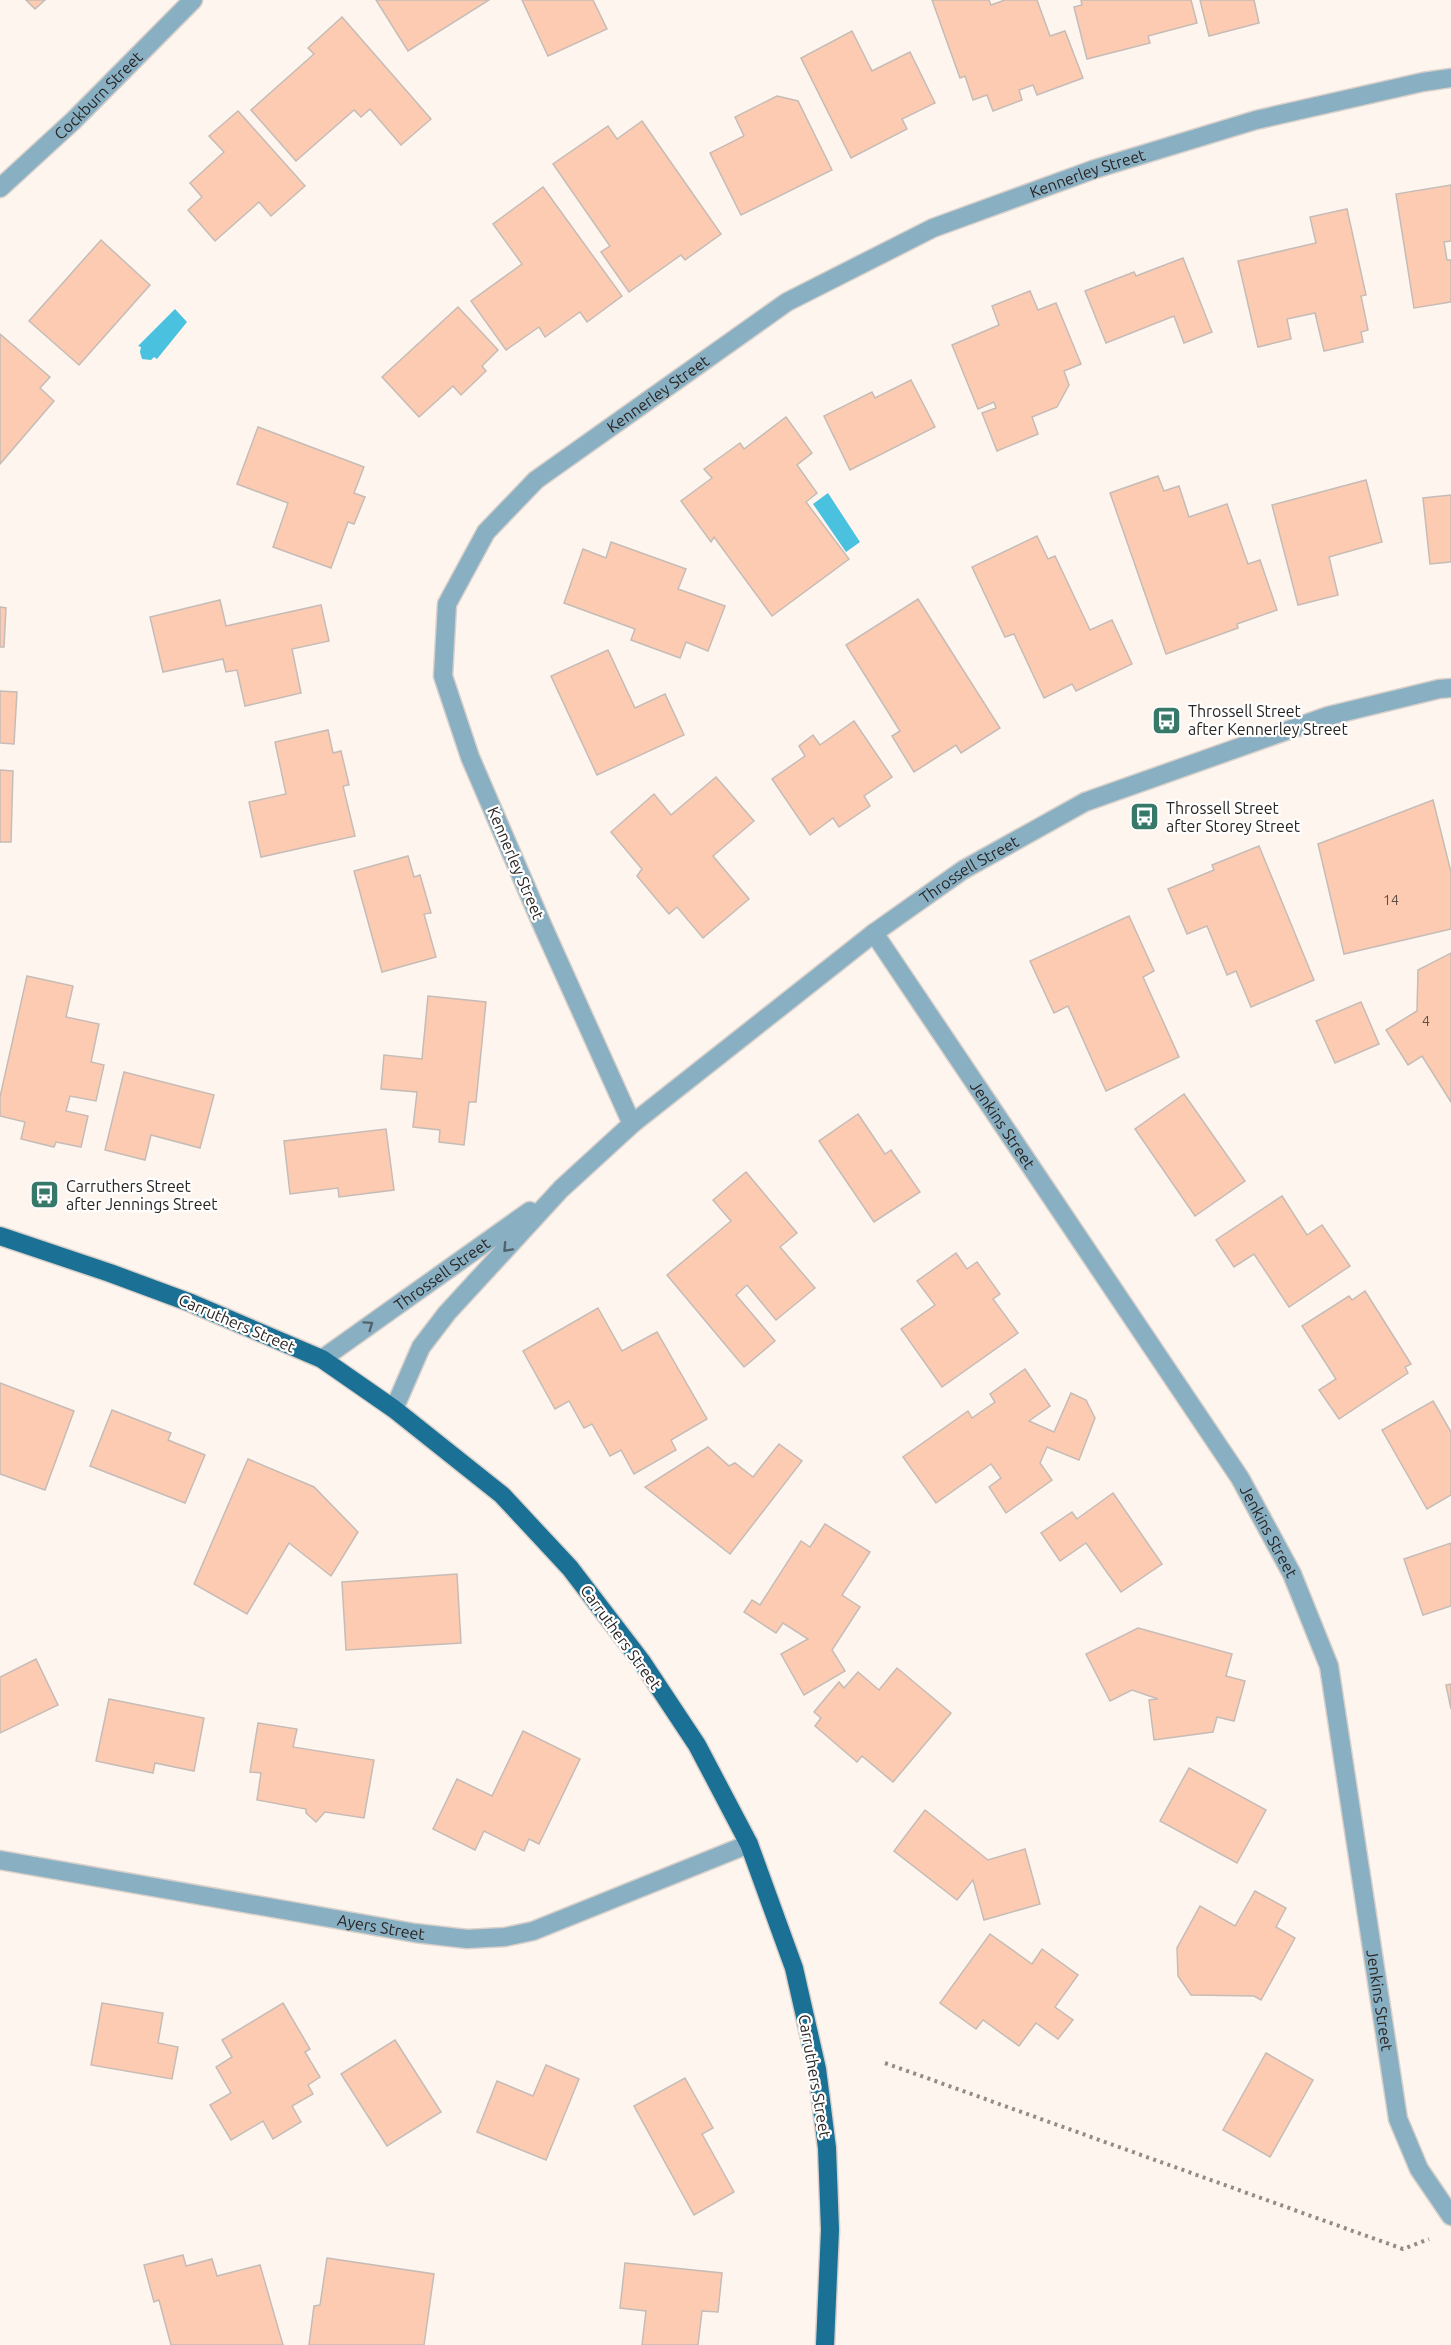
<svg xmlns="http://www.w3.org/2000/svg" width="1451" height="2345" font-family="Ubuntu,sans-serif">
	<style>
		.water { fill: #4bc1e0 }
		.building { fill: #fdcbb1; stroke: #c6bcb7; stroke-width: 1.5 }
		.lines { fill: none; stroke-linecap: round; stroke-linejoin: round }
		.minor-casing { stroke: #d8d0ca; stroke-width: 21 }
		.major-casing { stroke: #d8d0ca; stroke-width: 21 }
		.path { stroke: #928b87; stroke-width: 4; stroke-dasharray: 3 4.5; stroke-linecap: butt }
		.minor { stroke: #89afc3; stroke-width: 18 }
		.major { stroke: #1a7195; stroke-width: 18 }
		.oneway { stroke: #54636b }
		.labels { text-anchor: middle; dominant-baseline: central; stroke-width: 4.5; stroke-linejoin: round; paint-order: stroke }
		.number-label { font-size: 14px; fill: #5e4e46 }
		.street-label { font-size: 16px; fill: #292523; stroke: #fff }
		.poi-label { font-size: 16px; fill: #292523; stroke: #fff; text-anchor: start }
	</style>
	<rect width="100%" height="100%" fill="#fff5ef"/>
	<g class="water">
		<path d="M 175,309 L 187,322 L 157,359 L 154,357 L 151,360 L 142,359 L 140,352 L 141,347 L 138,346 Z"/>
		<path d="M 828,493 L 860,542 L 846,552 L 813,504 Z"/>
	</g>
	<g class="building">
		<path d="M 26,0 L 45,0 L 35,9 Z"/>
		<path d="M 376,0 L 489,0 L 408,51 Z"/>
		<path d="M 522,0 L 593,0 L 607,29 L 548,56 Z"/>
		<path d="M 932,0 L 989,0 L 991,5 L 1005,0 L 1037,0 L 1050,36 L 1065,31 L 1083,78 L 1037,95 L 1033,85 L 1019,90 L 1022,100 L 993,111 L 987,95 L 973,100 L 965,76 L 960,78 Z"/>
		<path d="M 1081,0 L 1191,0 L 1197,23 L 1148,36 L 1150,43 L 1087,59 L 1074,7 L 1082,5 Z"/>
		<path d="M 1200,0 L 1254,0 L 1259,23 L 1209,36 Z"/>
		<path d="M 342,17 L 431,119 L 401,145 L 370,109 L 361,117 L 354,110 L 296,161 L 251,110 L 314,54 L 308,48 Z"/>
		<path d="M 852,31 L 872,71 L 910,52 L 935,103 L 902,119 L 907,129 L 851,158 L 801,58 Z"/>
		<path d="M 777,96 L 798,101 L 832,170 L 741,215 L 710,153 L 744,136 L 735,117 Z"/>
		<path d="M 238,111 L 305,186 L 271,216 L 259,202 L 215,241 L 188,210 L 202,197 L 190,183 L 224,152 L 209,136 Z"/>
		<path d="M 642,121 L 721,234 L 685,260 L 681,255 L 629,292 L 601,252 L 610,246 L 553,164 L 608,126 L 617,139 Z"/>
		<path d="M 1451,185 L 1451,241 L 1444,242 L 1447,260 L 1451,260 L 1451,302 L 1414,308 L 1396,194 Z"/>
		<path d="M 543,187 L 622,296 L 587,322 L 580,312 L 545,337 L 539,327 L 506,350 L 471,301 L 522,264 L 493,224 Z"/>
		<path d="M 1347,209 L 1366,295 L 1361,296 L 1368,330 L 1361,332 L 1363,342 L 1324,351 L 1315,313 L 1287,319 L 1291,339 L 1258,347 L 1238,261 L 1316,243 L 1310,217 Z"/>
		<path d="M 101,240 L 150,285 L 79,365 L 29,321 Z"/>
		<path d="M 1183,258 L 1212,332 L 1184,343 L 1174,316 L 1106,343 L 1085,291 L 1134,272 L 1136,276 Z"/>
		<path d="M 1030,291 L 1038,310 L 1056,303 L 1081,364 L 1064,371 L 1069,385 L 1057,407 L 1032,417 L 1038,434 L 997,451 L 982,413 L 996,408 L 994,402 L 978,409 L 952,345 L 999,325 L 992,306 Z"/>
		<path d="M 458,307 L 498,350 L 482,366 L 486,371 L 461,395 L 453,386 L 419,417 L 382,377 Z"/>
		<path d="M 0,334 L 50,377 L 40,388 L 54,401 L 0,464 Z"/>
		<path d="M 911,380 L 935,427 L 850,470 L 824,416 L 872,392 L 875,398 Z"/>
		<path d="M 786,417 L 812,453 L 797,465 L 817,493 L 806,502 L 849,559 L 772,616 L 714,537 L 711,542 L 681,501 L 712,478 L 704,469 L 740,443 L 744,449 Z"/>
		<path d="M 258,427 L 364,467 L 354,493 L 365,497 L 354,524 L 348,522 L 331,568 L 273,547 L 288,503 L 237,484 Z"/>
		<path d="M 1158,476 L 1164,491 L 1179,486 L 1189,517 L 1227,504 L 1248,564 L 1260,560 L 1277,610 L 1237,624 L 1238,628 L 1166,654 L 1110,493 Z"/>
		<path d="M 1366,480 L 1382,542 L 1329,557 L 1338,595 L 1298,605 L 1272,505 Z"/>
		<path d="M 1451,495 L 1451,562 L 1430,564 L 1423,498 Z"/>
		<path d="M 1037,536 L 1048,559 L 1055,556 L 1090,630 L 1112,620 L 1132,664 L 1076,691 L 1072,684 L 1044,698 L 1014,634 L 1005,637 L 972,567 Z"/>
		<path d="M 611,542 L 686,569 L 678,589 L 725,606 L 708,651 L 686,642 L 680,658 L 631,640 L 635,629 L 564,603 L 583,549 L 606,558 Z"/>
		<path d="M 918,599 L 1000,728 L 961,753 L 956,745 L 914,772 L 892,736 L 900,731 L 846,645 Z"/>
		<path d="M 220,600 L 226,626 L 321,605 L 329,641 L 292,649 L 301,693 L 245,706 L 237,670 L 226,672 L 223,659 L 163,672 L 150,617 Z"/>
		<path d="M 0,607 L 6,608 L 4,647 L 0,647 Z"/>
		<path d="M 608,650 L 635,708 L 665,694 L 684,735 L 597,775 L 551,676 Z"/>
		<path d="M 0,691 L 17,692 L 14,744 L 0,743 Z"/>
		<path d="M 854,721 L 892,777 L 864,796 L 870,806 L 839,827 L 833,818 L 810,835 L 772,779 L 805,756 L 799,746 L 813,735 L 820,745 Z"/>
		<path d="M 328,730 L 333,753 L 341,751 L 349,785 L 343,786 L 355,836 L 261,857 L 249,802 L 286,794 L 275,742 Z"/>
		<path d="M 0,770 L 13,771 L 11,842 L 0,842 Z"/>
		<path d="M 716,777 L 754,821 L 713,856 L 749,899 L 703,938 L 677,907 L 669,914 L 637,876 L 642,869 L 611,832 L 654,794 L 671,815 Z"/>
		<path d="M 1433,800 L 1451,872 L 1451,929 L 1344,954 L 1318,844 Z"/>
		<path d="M 1259,846 L 1314,980 L 1251,1007 L 1236,971 L 1227,975 L 1207,926 L 1187,934 L 1168,889 L 1214,870 L 1212,865 Z"/>
		<path d="M 408,856 L 414,877 L 420,875 L 431,913 L 424,914 L 436,957 L 382,972 L 354,871 Z"/>
		<path d="M 1129,916 L 1154,971 L 1143,977 L 1179,1057 L 1106,1091 L 1068,1006 L 1054,1013 L 1030,961 Z"/>
		<path d="M 1451,953 L 1451,1102 L 1422,1056 L 1408,1065 L 1386,1030 L 1417,1011 L 1418,970 Z"/>
		<path d="M 27,976 L 73,986 L 66,1017 L 99,1024 L 91,1062 L 104,1065 L 96,1101 L 70,1096 L 66,1111 L 88,1116 L 81,1147 L 56,1142 L 54,1147 L 21,1139 L 25,1122 L 0,1116 L 0,1097 Z"/>
		<path d="M 428,996 L 486,1002 L 476,1102 L 469,1102 L 464,1145 L 439,1142 L 440,1130 L 413,1127 L 417,1092 L 381,1089 L 384,1055 L 422,1059 Z"/>
		<path d="M 1361,1002 L 1379,1044 L 1335,1063 L 1316,1021 Z"/>
		<path d="M 124,1072 L 214,1095 L 200,1148 L 151,1135 L 145,1160 L 105,1150 Z"/>
		<path d="M 1184,1094 L 1245,1181 L 1195,1216 L 1135,1129 Z"/>
		<path d="M 858,1114 L 885,1154 L 891,1150 L 920,1192 L 874,1222 L 819,1141 Z"/>
		<path d="M 386,1129 L 394,1190 L 339,1197 L 338,1188 L 290,1194 L 284,1141 Z"/>
		<path d="M 746,1172 L 797,1233 L 780,1247 L 815,1288 L 776,1320 L 747,1285 L 736,1295 L 775,1341 L 744,1367 L 667,1275 L 731,1221 L 713,1200 Z"/>
		<path d="M 1282,1196 L 1307,1235 L 1322,1225 L 1350,1266 L 1289,1307 L 1254,1254 L 1234,1267 L 1216,1240 Z"/>
		<path d="M 956,1253 L 967,1269 L 977,1262 L 1000,1294 L 993,1299 L 1018,1333 L 942,1387 L 901,1329 L 935,1305 L 917,1281 Z"/>
		<path d="M 1365,1291 L 1411,1364 L 1405,1367 L 1408,1373 L 1339,1419 L 1319,1390 L 1336,1379 L 1302,1326 L 1349,1296 L 1352,1300 Z"/>
		<path d="M 598,1308 L 622,1351 L 657,1332 L 707,1419 L 671,1440 L 676,1450 L 634,1474 L 621,1450 L 610,1456 L 592,1424 L 584,1428 L 569,1401 L 555,1409 L 523,1351 Z"/>
		<path d="M 1025,1369 L 1050,1406 L 1029,1421 L 1054,1432 L 1071,1393 L 1086,1400 L 1095,1418 L 1079,1460 L 1047,1447 L 1040,1463 L 1052,1480 L 1006,1513 L 989,1487 L 1001,1478 L 991,1464 L 936,1503 L 903,1457 L 968,1411 L 972,1418 L 995,1402 L 990,1394 Z"/>
		<path d="M 0,1383 L 74,1411 L 45,1490 L 0,1474 Z"/>
		<path d="M 1433,1401 L 1451,1432 L 1451,1495 L 1427,1509 L 1382,1430 Z"/>
		<path d="M 112,1410 L 171,1433 L 168,1440 L 205,1455 L 185,1503 L 90,1466 Z"/>
		<path d="M 779,1444 L 802,1461 L 730,1554 L 645,1487 L 708,1447 L 729,1466 L 735,1463 L 753,1477 Z"/>
		<path d="M 248,1459 L 314,1487 L 358,1532 L 331,1576 L 289,1543 L 247,1614 L 194,1584 Z"/>
		<path d="M 1113,1493 L 1162,1564 L 1121,1592 L 1086,1543 L 1060,1561 L 1041,1533 L 1072,1512 L 1077,1519 Z"/>
		<path d="M 825,1524 L 870,1552 L 842,1595 L 860,1607 L 832,1650 L 845,1671 L 804,1695 L 781,1654 L 808,1639 L 783,1623 L 776,1633 L 744,1612 L 752,1600 L 760,1605 L 801,1541 L 810,1547 Z"/>
		<path d="M 1451,1543 L 1451,1606 L 1423,1615 L 1404,1559 Z"/>
		<path d="M 457,1574 L 461,1643 L 346,1650 L 342,1582 Z"/>
		<path d="M 1138,1628 L 1232,1654 L 1226,1676 L 1245,1681 L 1234,1721 L 1217,1717 L 1213,1732 L 1154,1740 L 1149,1700 L 1158,1699 L 1132,1690 L 1110,1701 L 1086,1654 Z"/>
		<path d="M 36,1659 L 58,1705 L 0,1733 L 0,1677 Z"/>
		<path d="M 897,1668 L 951,1713 L 893,1782 L 862,1756 L 857,1762 L 815,1726 L 821,1718 L 814,1712 L 839,1682 L 844,1688 L 858,1672 L 879,1690 Z"/>
		<path d="M 1451,1684 L 1451,1709 L 1446,1685 Z"/>
		<path d="M 109,1699 L 204,1718 L 194,1771 L 155,1763 L 153,1773 L 96,1761 Z"/>
		<path d="M 258,1723 L 297,1729 L 293,1747 L 374,1760 L 364,1818 L 325,1812 L 316,1822 L 306,1813 L 306,1809 L 257,1800 L 261,1773 L 250,1772 Z"/>
		<path d="M 523,1731 L 580,1759 L 539,1844 L 529,1839 L 524,1851 L 484,1831 L 475,1850 L 433,1829 L 457,1779 L 492,1796 Z"/>
		<path d="M 1189,1768 L 1266,1810 L 1237,1863 L 1160,1821 Z"/>
		<path d="M 925,1810 L 988,1860 L 1025,1849 L 1040,1904 L 984,1920 L 973,1880 L 957,1900 L 894,1851 Z"/>
		<path d="M 1255,1891 L 1286,1908 L 1276,1927 L 1295,1938 L 1261,2000 L 1254,1996 L 1191,1995 L 1178,1976 L 1177,1948 L 1200,1906 L 1235,1926 Z"/>
		<path d="M 990,1934 L 1032,1964 L 1042,1949 L 1078,1975 L 1055,2007 L 1073,2020 L 1058,2039 L 1036,2023 L 1019,2046 L 983,2020 L 976,2029 L 940,2003 Z"/>
		<path d="M 102,2003 L 163,2013 L 158,2043 L 178,2047 L 172,2079 L 91,2065 Z"/>
		<path d="M 283,2003 L 310,2049 L 305,2052 L 320,2077 L 308,2085 L 313,2094 L 292,2106 L 301,2122 L 273,2139 L 263,2121 L 231,2140 L 210,2105 L 231,2093 L 216,2067 L 232,2057 L 222,2040 Z"/>
		<path d="M 395,2040 L 441,2112 L 387,2146 L 341,2074 Z"/>
		<path d="M 1266,2053 L 1313,2080 L 1270,2157 L 1223,2130 Z"/>
		<path d="M 546,2065 L 579,2079 L 546,2160 L 477,2132 L 497,2081 L 533,2096 Z"/>
		<path d="M 685,2078 L 713,2128 L 702,2134 L 734,2192 L 694,2215 L 634,2106 Z"/>
		<path d="M 183,2255 L 186,2266 L 212,2259 L 217,2276 L 260,2265 L 283,2345 L 171,2345 L 159,2300 L 154,2302 L 144,2265 Z"/>
		<path d="M 327,2258 L 434,2274 L 424,2345 L 309,2345 L 314,2306 L 320,2305 Z"/>
		<path d="M 625,2263 L 722,2273 L 718,2312 L 702,2311 L 698,2345 L 642,2345 L 646,2311 L 620,2308 Z"/>
	</g>
	<g class="lines">
		<defs>
			<g id="minor">
				<path id="s1" d="M 0,188 L 73,121 L 193,0"/>
				<path id="s2" d="M 874,933 L 1240,1478 L 1292,1574 L 1329,1666 L 1398,2119 L 1419,2169 L 1451,2216"/>
				<path id="s3" d="M 632,1124 L 544,929 L 470,757 L 443,676 L 447,604 L 486,532 L 536,480 L 787,302 L 933,228 L 1095,169 L 1256,120 L 1423,82 L 1451,78"/>
				<path id="s4" d="M 322,1359 L 530,1211"/>
				<path id="s5" d="M 394,1409 L 421,1347 L 447,1313 L 561,1189 L 632,1124 L 874,933 L 963,870 L 1085,802 L 1328,716 L 1439,689 L 1451,688"/>
				<path id="s6" d="M 0,1860 L 415,1933 L 467,1939 L 505,1937 L 533,1931 L 749,1844"/>
			</g>
			<path id="major" d="M 0,1236 L 110,1273 L 191,1303 L 322,1359 L 394,1409 L 502,1495 L 570,1568 L 642,1662 L 697,1745 L 749,1844 L 794,1968 L 817,2069 L 827,2148 L 830,2230 L 825,2345"/>
		</defs>
		<use href="#minor" class="minor-casing"/>
		<use href="#major" class="major-casing"/>
		<path class="path" d="M 885,2063 L 1403,2249 L 1429,2239"/>
		<use href="#minor" class="minor"/>
		<use href="#major" class="major"/>
	</g>
	<defs><path id="oneway-chevron" d="M-2-3.5L2.5 0L-2 3.5" fill="none" stroke-width="1.6" stroke-linecap="round" stroke-linejoin="round" transform="scale(1.5)"/></defs>
	<g class="oneway">
		<use href="#oneway-chevron" transform="translate(507 1248) rotate(133)"/>
		<use href="#oneway-chevron" transform="translate(369 1325) rotate(-35)"/>
	</g>
	<defs>
		<symbol id="bus-square" viewBox="-11 -11 22 22"><rect x="-9" y="-9" width="18" height="18" rx="4" fill="#377969" stroke="#fff"/><path d="M-5-6H5V4H4V6H2V4H-2V6H-4V4H-5ZM-3.5-4V0h7V-4ZM-3.5 1.2v1.5H-2V1.2ZM2 1.2v1.5H3.5V1.2Z" fill="#fff"/></symbol>
	</defs>
	<g fill-rule="evenodd">
		<use href="#bus-square" x="1150" y="704" width="33" height="33"/>
		<use href="#bus-square" x="1128" y="800" width="33" height="33"/>
		<use href="#bus-square" x="28" y="1178" width="33" height="33"/>
	</g>
	<g class="labels">
		<g class="number-label">
			<text x="1391" y="900">14</text>
			<text x="1426" y="1021">4</text>
		</g>
		<g class="street-label">
			<text stroke="none"><textPath href="#s1" startOffset="135">Cockburn Street</textPath></text>
			<text stroke="none"><textPath href="#s3" startOffset="1348">Kennerley Street</textPath></text>
			<text stroke="none"><textPath href="#s3" startOffset="862">Kennerley Street</textPath></text>
			<text transform="translate(516 863) rotate(67)">Kennerley Street</text>
			<text stroke="none"><textPath href="#s5" startOffset="798">Throssell Street</textPath></text>
			<text stroke="none"><textPath href="#s2" startOffset="231">Jenkins Street</textPath></text>
			<text stroke="none"><textPath href="#s4" startOffset="147">Throssell Street</textPath></text>
			<text transform="translate(237 1323) rotate(23)">Carruthers Street</text>
			<text stroke="none"><textPath href="#s2" startOffset="717">Jenkins Street</textPath></text>
			<text transform="translate(621 1637) rotate(54)">Carruthers Street</text>
			<text stroke="none"><textPath href="#s6" startOffset="387">Ayers Street</textPath></text>
			<text stroke="none"><textPath href="#s2" startOffset="1203">Jenkins Street</textPath></text>
			<text transform="translate(815 2076) rotate(80)">Carruthers Street</text>
		</g>
		<g class="poi-label">
			<text x="1188" y="711">Throssell Street<tspan x="1188" dy="18">after Kennerley Street</tspan></text>
			<text x="1166" y="808">Throssell Street<tspan x="1166" dy="18">after Storey Street</tspan></text>
			<text x="66" y="1186">Carruthers Street<tspan x="66" dy="18">after Jennings Street</tspan></text>
		</g>
	</g>
</svg>
